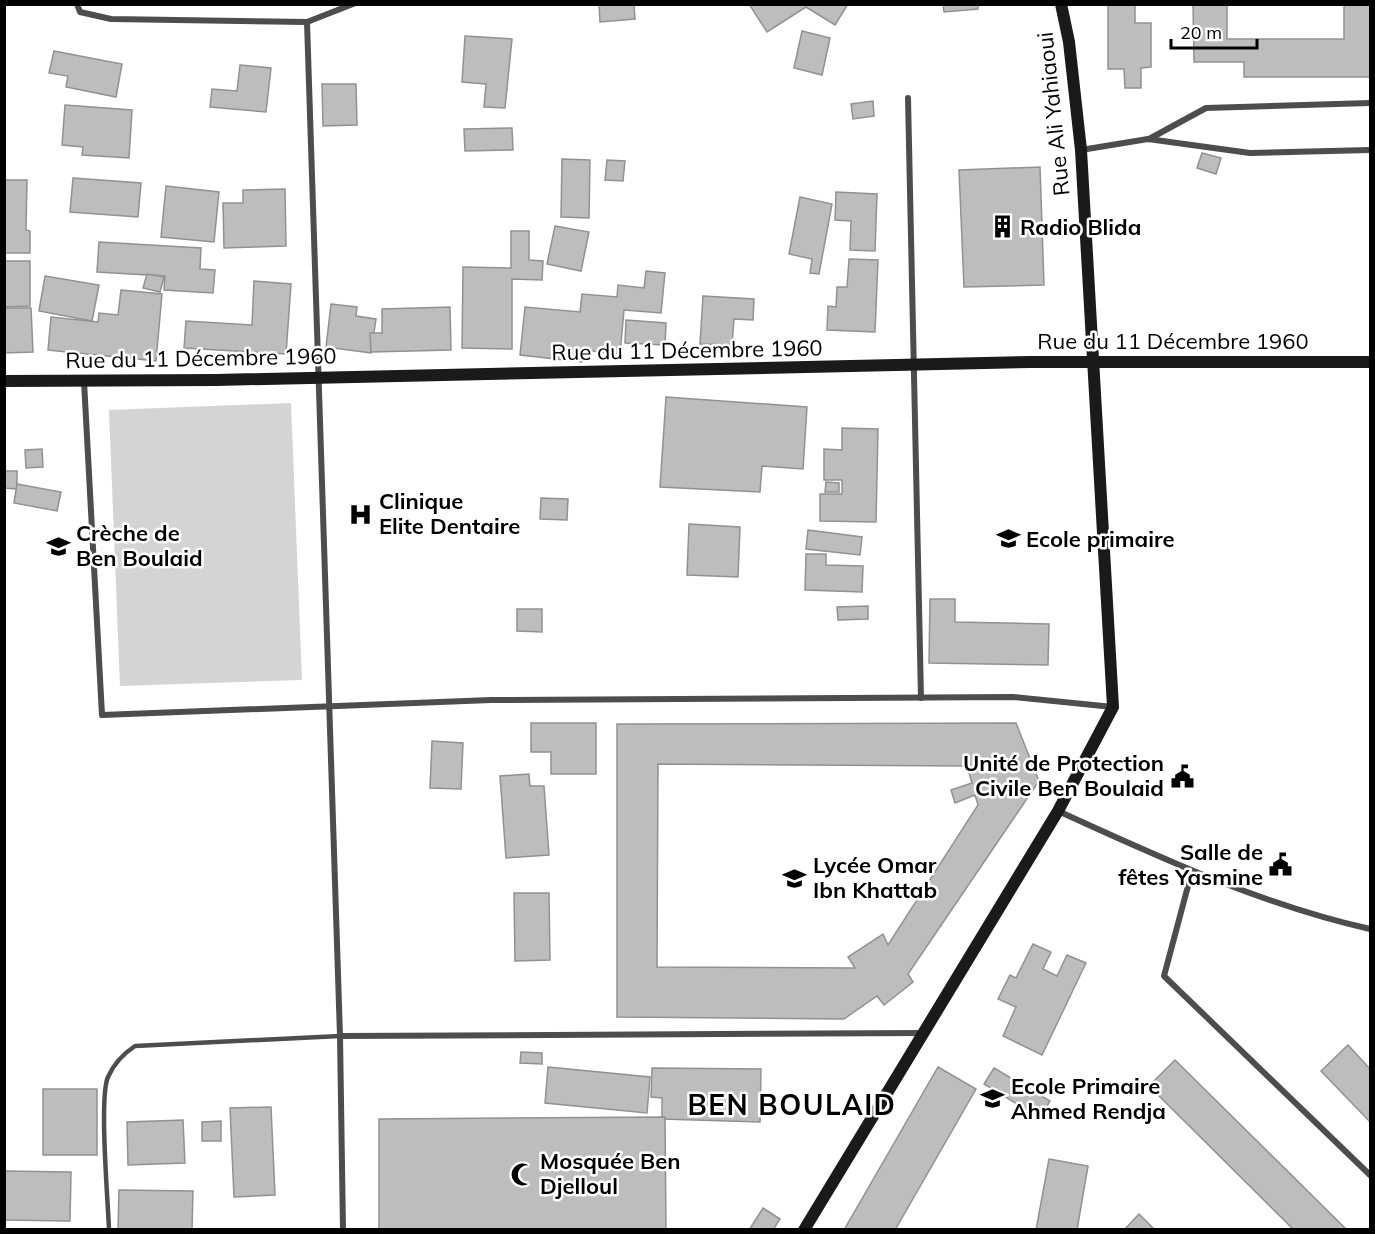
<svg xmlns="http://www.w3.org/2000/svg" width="1375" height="1234" font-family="Mulish,sans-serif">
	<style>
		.green { fill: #d4d4d4 }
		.building { fill: #bdbdbd; stroke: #919191; stroke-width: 1.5; fill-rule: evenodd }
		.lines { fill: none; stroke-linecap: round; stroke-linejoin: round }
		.service { stroke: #4d4d4d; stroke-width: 4.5 }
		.minor { stroke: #4d4d4d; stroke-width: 6 }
		.secondary { stroke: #1a1a1a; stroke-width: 12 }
		.labels { text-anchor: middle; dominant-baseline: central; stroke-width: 5; stroke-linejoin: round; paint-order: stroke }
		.street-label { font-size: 22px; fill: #000; stroke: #fff }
		.poi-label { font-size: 22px; font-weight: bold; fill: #000; stroke: #fff; text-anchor: start }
		.district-label { font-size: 28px; font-weight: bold; letter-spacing: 1.5px; fill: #000; stroke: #fff }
	</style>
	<rect width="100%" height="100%" fill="#fff"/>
	<path class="green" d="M 291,403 L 302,680 L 120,686 L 109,410 Z"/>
	<g class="building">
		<path d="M 599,4 L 634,4 L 635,19 L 600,22 Z"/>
		<path d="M 749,4 L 848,4 L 835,25 L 806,7 L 767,32 Z"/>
		<path d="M 943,4 L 978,4 L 978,9 L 944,12 Z"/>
		<path d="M 1108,4 L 1135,4 L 1135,23 L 1151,23 L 1151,67 L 1141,68 L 1141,88 L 1125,88 L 1124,69 L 1108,69 Z"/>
		<path d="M 1193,4 L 1227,4 L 1227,39 L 1344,39 L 1344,4 L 1370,4 L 1370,77 L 1244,77 L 1244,62 L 1194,62 Z"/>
		<path d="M 802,31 L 830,38 L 822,75 L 794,68 Z"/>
		<path d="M 465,36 L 512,39 L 505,108 L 484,107 L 486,84 L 462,82 Z"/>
		<path d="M 54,51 L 122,64 L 116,97 L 66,87 L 68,76 L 49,73 Z"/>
		<path d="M 240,65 L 271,68 L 266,112 L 210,107 L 212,89 L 237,91 Z"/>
		<path d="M 322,84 L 356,84 L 357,125 L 323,126 Z"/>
		<path d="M 873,101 L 874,116 L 853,119 L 851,104 Z"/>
		<path d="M 65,105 L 132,110 L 129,158 L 82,155 L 83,147 L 62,145 Z"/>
		<path d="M 512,128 L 513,150 L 465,151 L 464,129 Z"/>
		<path d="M 1202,153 L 1221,158 L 1216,174 L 1197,168 Z"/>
		<path d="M 562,159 L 590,160 L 589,218 L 561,217 Z"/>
		<path d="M 607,160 L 625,161 L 623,181 L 605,180 Z"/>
		<path d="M 1040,167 L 1044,285 L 964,287 L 959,170 Z"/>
		<path d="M 73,178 L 141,183 L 138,217 L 70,212 Z"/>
		<path d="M 4,180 L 27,180 L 26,230 L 30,231 L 30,253 L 4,253 Z"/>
		<path d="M 166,186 L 219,192 L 214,242 L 161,237 Z"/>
		<path d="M 285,189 L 286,246 L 224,248 L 223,203 L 243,203 L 243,190 Z"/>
		<path d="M 836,192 L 877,194 L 875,251 L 850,250 L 851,221 L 835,220 Z"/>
		<path d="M 800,197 L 832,204 L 819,274 L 810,273 L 812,259 L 789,254 Z"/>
		<path d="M 555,226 L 589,232 L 581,271 L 547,264 Z"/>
		<path d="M 511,231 L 529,231 L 529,260 L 543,261 L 542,280 L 512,279 L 512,349 L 462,348 L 463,267 L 511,268 Z"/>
		<path d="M 99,242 L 201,248 L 200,269 L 215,270 L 213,293 L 164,290 L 165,276 L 97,272 Z"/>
		<path d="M 849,259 L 878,260 L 875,332 L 827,330 L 828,306 L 836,307 L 837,287 L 847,287 Z"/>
		<path d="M 4,261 L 30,261 L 30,306 L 4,307 Z"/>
		<path d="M 646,271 L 665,273 L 661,313 L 624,310 L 620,354 L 583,350 L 582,362 L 520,355 L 525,307 L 580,312 L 582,294 L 617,297 L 618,285 L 644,288 Z"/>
		<path d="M 147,274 L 164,277 L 160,292 L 143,288 Z"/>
		<path d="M 45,276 L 99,285 L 92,321 L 39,311 Z"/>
		<path d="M 254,281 L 291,284 L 286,354 L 184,348 L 186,321 L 252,325 Z"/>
		<path d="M 121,290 L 162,294 L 156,361 L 48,350 L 51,317 L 98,322 L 99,313 L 118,315 Z"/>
		<path d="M 703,296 L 754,299 L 753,320 L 734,319 L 732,345 L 700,344 Z"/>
		<path d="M 331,304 L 357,307 L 356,316 L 376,319 L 371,353 L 326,347 Z"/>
		<path d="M 450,307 L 451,350 L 371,352 L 370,333 L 382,333 L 382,309 Z"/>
		<path d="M 4,308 L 31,308 L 33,352 L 4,353 Z"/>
		<path d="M 626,320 L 666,323 L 665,345 L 625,343 Z"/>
		<path d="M 666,397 L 807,407 L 803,469 L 762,466 L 760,492 L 660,487 Z"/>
		<path d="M 842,428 L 878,429 L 876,522 L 820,521 L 820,494 L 842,494 L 842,480 L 824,480 L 824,449 L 842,450 Z"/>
		<path d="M 42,449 L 43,467 L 26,468 L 25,450 Z"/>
		<path d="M 4,471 L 17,471 L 17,489 L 4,488 Z"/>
		<path d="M 826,482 L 839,483 L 839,492 L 825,492 Z"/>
		<path d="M 17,484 L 61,492 L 57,511 L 14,503 Z"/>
		<path d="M 541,498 L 568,499 L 567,520 L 540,519 Z"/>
		<path d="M 689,524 L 740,527 L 738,577 L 687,575 Z"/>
		<path d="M 808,530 L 862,537 L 860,555 L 806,549 Z"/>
		<path d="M 806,554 L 826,554 L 826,565 L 863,566 L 862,592 L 805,590 Z"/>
		<path d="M 930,599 L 955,599 L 955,622 L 1049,624 L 1048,665 L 929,663 Z"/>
		<path d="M 868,606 L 868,619 L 838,620 L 837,607 Z"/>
		<path d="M 517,609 L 542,609 L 542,632 L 517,631 Z"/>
		<path d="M 531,723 L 596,723 L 596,774 L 551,774 L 551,752 L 531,752 Z"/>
		<path d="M 1016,723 L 1039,781 L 908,974 L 913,982 L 884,1005 L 877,996 L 844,1019 L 617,1017 L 617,724 ZM 658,764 L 967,766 L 972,783 L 951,790 L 955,803 L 975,795 L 978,805 L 888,945 L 883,934 L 848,957 L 855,968 L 657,967 Z"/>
		<path d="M 432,741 L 463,743 L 461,789 L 430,788 Z"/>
		<path d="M 529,774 L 530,786 L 544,786 L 549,855 L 506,858 L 500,776 Z"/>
		<path d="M 514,893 L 549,893 L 550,960 L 515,961 Z"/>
		<path d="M 1033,944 L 1051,952 L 1043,969 L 1057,976 L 1067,955 L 1086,963 L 1042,1055 L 1003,1036 L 1016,1007 L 998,999 L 1010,975 L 1016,978 Z"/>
		<path d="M 1348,1045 L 1370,1069 L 1370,1122 L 1321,1071 Z"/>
		<path d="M 521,1052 L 542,1053 L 542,1064 L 520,1063 Z"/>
		<path d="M 1175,1060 L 1347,1230 L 1294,1230 L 1149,1086 Z"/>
		<path d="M 548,1067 L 650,1077 L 647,1113 L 545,1103 Z"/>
		<path d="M 938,1067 L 976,1089 L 895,1230 L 844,1230 Z"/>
		<path d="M 652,1068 L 761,1069 L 760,1122 L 662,1119 L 662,1098 L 651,1097 Z"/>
		<path d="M 994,1068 L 1050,1101 L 1040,1118 L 984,1084 Z"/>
		<rect x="43" y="1089" width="54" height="66"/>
		<path d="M 271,1107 L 275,1195 L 234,1197 L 230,1108 Z"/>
		<path d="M 665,1117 L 666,1230 L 379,1230 L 379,1119 Z"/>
		<path d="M 183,1120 L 185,1163 L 128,1165 L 127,1122 Z"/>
		<path d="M 221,1121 L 221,1141 L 202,1141 L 202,1122 Z"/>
		<path d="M 1049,1159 L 1088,1166 L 1077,1230 L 1036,1230 Z"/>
		<path d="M 4,1171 L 71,1172 L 70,1221 L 4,1220 Z"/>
		<path d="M 119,1190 L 193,1191 L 192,1230 L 118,1230 Z"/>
		<path d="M 763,1208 L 780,1219 L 773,1230 L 749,1230 Z"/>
		<path d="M 1139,1214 L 1155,1230 L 1124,1230 Z"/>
	</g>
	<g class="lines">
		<path class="service" d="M 109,1230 C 108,1201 99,1097 108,1077 C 114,1063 123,1054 135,1046 L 340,1036"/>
		<g class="minor">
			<path d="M 77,4 L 80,12 L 111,19 L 307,22 L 340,1036 L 343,1230"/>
			<path d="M 307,22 L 353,4"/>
			<path d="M 908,98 L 921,698"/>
			<path d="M 1149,139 L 1206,108 L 1370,103"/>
			<path d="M 1081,150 L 1148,139 L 1250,153 L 1370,150"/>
			<path d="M 84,381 L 102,715 L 491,700 L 1013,697 L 1113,707"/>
			<path d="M 1058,811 C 1159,857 1262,905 1370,929"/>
			<path d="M 1192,871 L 1164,976 L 1370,1175"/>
			<path d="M 340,1036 L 924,1033"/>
		</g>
		<g class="secondary">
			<path d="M 4,381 L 216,380 L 1030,362 L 1370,362"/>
			<path d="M 804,1230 L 1058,811 L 1113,707 L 1081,150 L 1069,42 L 1061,4"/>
		</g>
	</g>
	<defs>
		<symbol id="building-bare" viewBox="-9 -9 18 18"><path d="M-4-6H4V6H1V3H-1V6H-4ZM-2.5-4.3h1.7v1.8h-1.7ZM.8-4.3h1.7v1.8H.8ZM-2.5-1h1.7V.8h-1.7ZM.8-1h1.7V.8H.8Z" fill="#000" stroke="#fff" stroke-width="2.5" paint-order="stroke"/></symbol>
		<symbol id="hospital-bare" viewBox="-9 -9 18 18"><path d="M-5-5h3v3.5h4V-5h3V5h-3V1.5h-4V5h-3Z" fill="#000" stroke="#fff" stroke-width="2.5" paint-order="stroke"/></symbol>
		<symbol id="school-bare" viewBox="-9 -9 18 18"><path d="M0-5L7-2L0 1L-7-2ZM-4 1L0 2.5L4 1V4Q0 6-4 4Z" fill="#000" stroke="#fff" stroke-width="2.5" paint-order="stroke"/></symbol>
		<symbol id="civic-bare" viewBox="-9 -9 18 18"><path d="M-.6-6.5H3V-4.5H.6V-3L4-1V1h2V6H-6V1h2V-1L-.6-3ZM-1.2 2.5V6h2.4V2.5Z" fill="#000" stroke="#fff" stroke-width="2.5" paint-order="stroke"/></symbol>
		<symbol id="mosque-bare" viewBox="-9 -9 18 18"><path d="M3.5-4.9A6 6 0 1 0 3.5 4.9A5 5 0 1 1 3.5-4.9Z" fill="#000" stroke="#fff" stroke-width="2.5" paint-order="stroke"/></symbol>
	</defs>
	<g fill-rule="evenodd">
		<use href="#building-bare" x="986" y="210" width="33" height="33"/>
		<use href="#hospital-bare" x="344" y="498" width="33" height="33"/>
		<use href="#school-bare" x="992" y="522" width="33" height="33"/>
		<use href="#school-bare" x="42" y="530" width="33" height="33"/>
		<use href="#civic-bare" x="1166" y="760" width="33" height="33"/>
		<use href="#civic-bare" x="1264" y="848" width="33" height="33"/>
		<use href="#school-bare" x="778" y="862" width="33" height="33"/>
		<use href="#school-bare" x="976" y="1082" width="33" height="33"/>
		<use href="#mosque-bare" x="506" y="1158" width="33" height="33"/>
	</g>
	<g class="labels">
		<g class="street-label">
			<text transform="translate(1053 114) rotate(-96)">Rue Ali Yahiaoui</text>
			<text x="1173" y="341">Rue du 11 Décembre 1960</text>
			<text transform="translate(687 350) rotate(-1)">Rue du 11 Décembre 1960</text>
			<text transform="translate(201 358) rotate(-1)">Rue du 11 Décembre 1960</text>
		</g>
		<g class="poi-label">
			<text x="1020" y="227">Radio Blida</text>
			<text x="379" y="501">Clinique<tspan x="379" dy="25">Elite Dentaire</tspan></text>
			<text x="76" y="533">Crèche de<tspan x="76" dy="25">Ben Boulaid</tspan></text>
			<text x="1026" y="539">Ecole primaire</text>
			<text x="1164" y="763" text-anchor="end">Unité de Protection<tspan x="1164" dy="25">Civile Ben Boulaid</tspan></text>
			<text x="1263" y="852" text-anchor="end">Salle de<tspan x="1263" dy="25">fêtes Yasmine</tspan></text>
			<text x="813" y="865">Lycée Omar<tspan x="813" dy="25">Ibn Khattab</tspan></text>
			<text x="1011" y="1086">Ecole Primaire<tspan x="1011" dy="25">Ahmed Rendja</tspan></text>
			<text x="540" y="1161">Mosquée Ben<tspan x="540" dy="25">Djelloul</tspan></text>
		</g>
		<g class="district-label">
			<text x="792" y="1104">BEN BOULAID</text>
		</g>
	</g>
	<rect width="1375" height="1234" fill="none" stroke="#000000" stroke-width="12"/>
	<path d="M1171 39v9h86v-9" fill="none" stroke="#000000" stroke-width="3"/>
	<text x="1180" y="39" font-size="18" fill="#000000" stroke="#ffffff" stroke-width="4.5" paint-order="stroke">20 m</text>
</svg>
